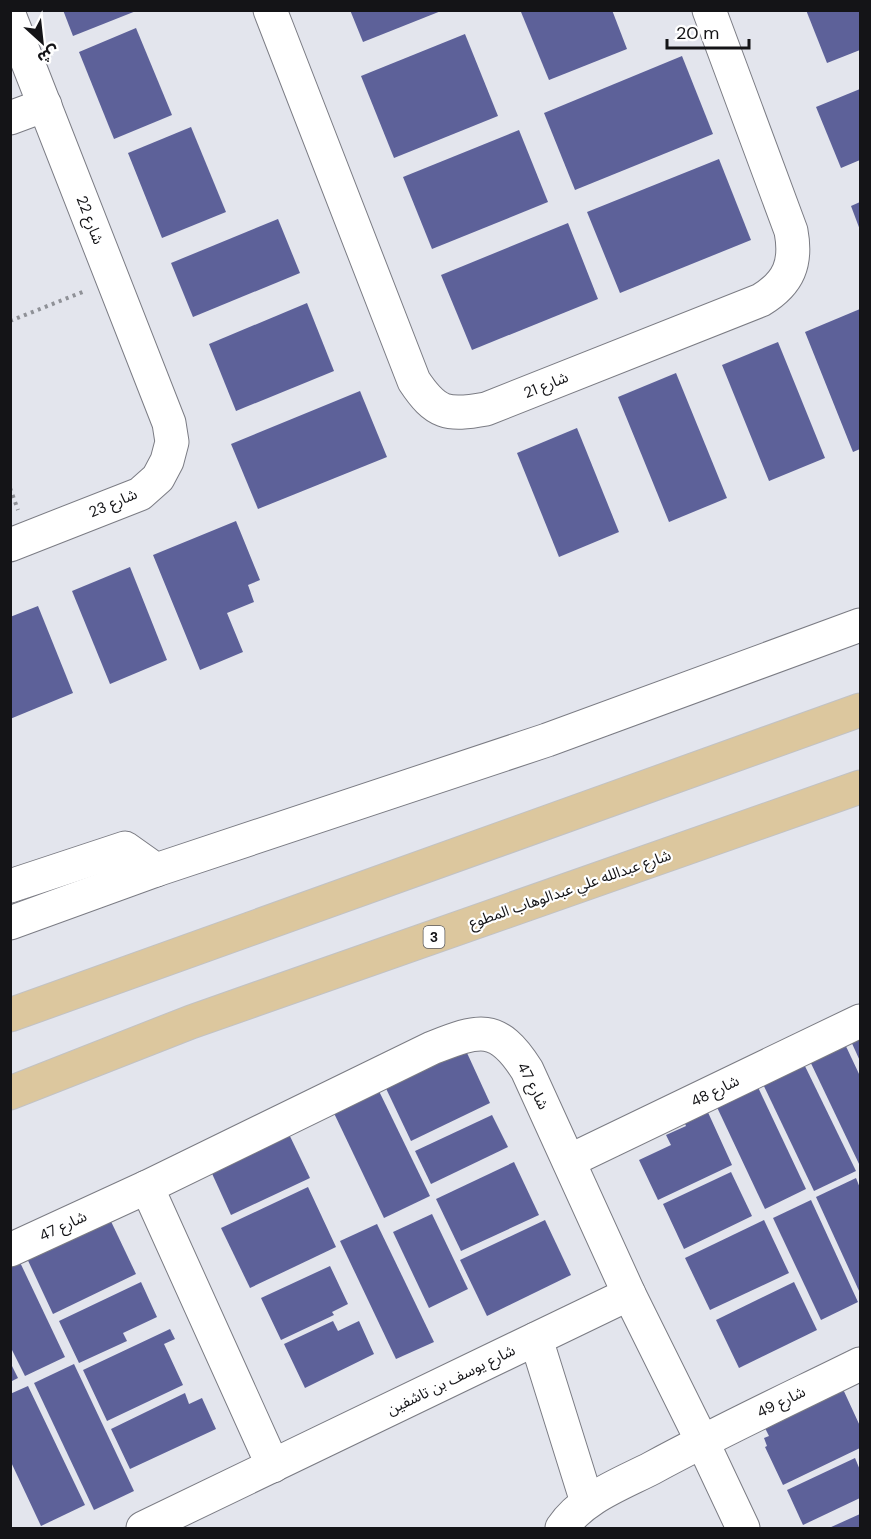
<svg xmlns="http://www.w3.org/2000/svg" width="871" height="1539" font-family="'DM Sans','Noto Sans Arabic',sans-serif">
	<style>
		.building { fill: #5d6199 }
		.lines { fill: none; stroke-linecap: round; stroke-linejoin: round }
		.minor-casing { stroke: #7b7c84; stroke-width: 35 }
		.major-casing { stroke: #c2c2c3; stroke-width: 35 }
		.path { stroke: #8f9197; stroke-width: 4; stroke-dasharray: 3 4.5; stroke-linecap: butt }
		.minor { stroke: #fff; stroke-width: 33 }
		.major { stroke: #dcc79e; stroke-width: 33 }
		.labels { text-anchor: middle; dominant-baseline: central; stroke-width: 4.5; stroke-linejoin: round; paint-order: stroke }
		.shield { fill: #fff; stroke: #5a5a5d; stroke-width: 1.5 }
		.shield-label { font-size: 14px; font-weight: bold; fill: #141417 }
		.street-label { font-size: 15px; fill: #141417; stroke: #fff }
	</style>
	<rect width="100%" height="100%" fill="#e3e5ed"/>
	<g class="building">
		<path d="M 63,10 L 136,10 L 136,11 L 73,36 Z"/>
		<path d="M 350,10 L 441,10 L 441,11 L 363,42 Z"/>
		<path d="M 524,10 L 612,10 L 627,49 L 549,80 L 521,12 Z"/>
		<path d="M 806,10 L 860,10 L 860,50 L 827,63 Z"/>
		<path d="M 136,28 L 172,115 L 114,139 L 79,52 Z"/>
		<path d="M 465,34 L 498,116 L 394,158 L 361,76 Z"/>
		<path d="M 682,56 L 713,134 L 575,190 L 544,113 Z"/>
		<path d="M 860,89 L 860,160 L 841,168 L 816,107 Z"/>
		<path d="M 191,127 L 226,212 L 162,238 L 128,153 Z"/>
		<path d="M 519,130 L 548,202 L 432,249 L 403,177 Z"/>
		<path d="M 719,159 L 751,240 L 620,293 L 587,212 Z"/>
		<path d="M 860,202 L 860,230 L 851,206 Z"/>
		<path d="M 278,219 L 300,273 L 193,317 L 171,263 Z"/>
		<path d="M 568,223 L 598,299 L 472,350 L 441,275 Z"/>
		<path d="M 307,303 L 334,371 L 236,411 L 209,344 Z"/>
		<path d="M 860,309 L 860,449 L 853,452 L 805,332 Z"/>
		<path d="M 778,342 L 825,458 L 769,481 L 722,365 Z"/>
		<path d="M 676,373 L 727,498 L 669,522 L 618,397 Z"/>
		<path d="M 360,391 L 387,457 L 258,509 L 231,444 Z"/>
		<path d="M 577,428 L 619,532 L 559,557 L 517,453 Z"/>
		<path d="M 236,521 L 260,580 L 248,585 L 254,602 L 227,613 L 243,652 L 200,670 L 153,555 Z"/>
		<path d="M 130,567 L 167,660 L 110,684 L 72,591 Z"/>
		<path d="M 38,606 L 73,693 L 10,719 L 10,617 Z"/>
		<path d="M 860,1034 L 860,1061 L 850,1039 Z"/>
		<path d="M 843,1040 L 860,1076 L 860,1166 L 808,1057 Z"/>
		<path d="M 462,1042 L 490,1103 L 411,1141 L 382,1080 Z"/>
		<path d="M 802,1060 L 856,1171 L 814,1191 L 761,1080 Z"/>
		<path d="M 756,1083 L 806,1189 L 765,1209 L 715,1103 Z"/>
		<path d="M 377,1087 L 430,1196 L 384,1218 L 332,1109 Z"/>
		<path d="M 706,1108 L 732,1165 L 658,1200 L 639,1160 L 671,1145 L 666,1135 L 686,1126 L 683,1119 Z"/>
		<path d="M 492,1115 L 508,1147 L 431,1184 L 415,1151 Z"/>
		<path d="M 287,1130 L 310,1178 L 231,1215 L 209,1167 Z"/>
		<path d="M 514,1162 L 539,1215 L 461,1251 L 436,1199 Z"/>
		<path d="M 731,1172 L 752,1216 L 684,1249 L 663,1204 Z"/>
		<path d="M 856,1178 L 860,1188 L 860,1293 L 816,1197 Z"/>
		<path d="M 308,1187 L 336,1247 L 250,1288 L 221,1228 Z"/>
		<path d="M 811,1200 L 858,1302 L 821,1320 L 773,1218 Z"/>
		<path d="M 107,1213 L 136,1274 L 53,1314 L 24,1252 Z"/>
		<path d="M 432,1214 L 468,1289 L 429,1308 L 393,1232 Z"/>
		<path d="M 545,1220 L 571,1275 L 487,1316 L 460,1260 Z"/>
		<path d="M 764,1220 L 789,1273 L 710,1310 L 685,1258 Z"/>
		<path d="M 377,1224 L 434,1342 L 396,1359 L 340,1241 Z"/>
		<path d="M 17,1256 L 65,1357 L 25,1376 L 10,1346 L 10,1259 Z"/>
		<path d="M 330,1266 L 348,1304 L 332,1312 L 334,1315 L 281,1340 L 261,1298 Z"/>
		<path d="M 141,1282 L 157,1317 L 123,1333 L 127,1341 L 79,1363 L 59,1321 Z"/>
		<path d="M 794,1282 L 817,1330 L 739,1368 L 716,1320 Z"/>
		<path d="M 333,1321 L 338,1331 L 359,1321 L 374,1354 L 305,1388 L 284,1344 Z"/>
		<path d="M 170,1329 L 175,1339 L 164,1344 L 183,1385 L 107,1421 L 83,1370 Z"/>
		<path d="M 10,1362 L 18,1378 L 10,1382 Z"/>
		<path d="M 74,1364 L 134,1491 L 94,1510 L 34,1383 Z"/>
		<path d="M 28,1386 L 85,1505 L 41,1526 L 10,1460 L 10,1394 Z"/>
		<path d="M 842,1387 L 860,1426 L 860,1448 L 783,1485 L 765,1447 L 767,1446 L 764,1438 L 769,1436 L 765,1428 Z"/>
		<path d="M 185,1393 L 189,1404 L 202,1398 L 216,1429 L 130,1469 L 111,1429 Z"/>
		<path d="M 855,1458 L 860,1470 L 860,1498 L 803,1525 L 787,1490 Z"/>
		<path d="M 860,1514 L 860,1528 L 829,1528 Z"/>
	</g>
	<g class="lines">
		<defs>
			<g id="minor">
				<path d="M 270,10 L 414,381 C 436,414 447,416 486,409 L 761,300 C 789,283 797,263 791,231 L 709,10"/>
				<path d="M 10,17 L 169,423 L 172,442 L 167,461 L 158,478 L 140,494 L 10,545"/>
				<path d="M 10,118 L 45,105"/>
				<path d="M 10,886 L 125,848 L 156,870 L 547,740 L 860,625"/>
				<path d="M 10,923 L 156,870"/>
				<path d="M 569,1161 L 860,1021"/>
				<path d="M 147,1187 L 273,1466"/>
				<path d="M 10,1250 L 147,1187 L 432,1048 C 478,1030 497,1022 527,1070 L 629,1294 L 702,1441 L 743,1528"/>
				<path d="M 536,1339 L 587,1502"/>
				<path d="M 143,1528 L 629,1294"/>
				<path d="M 562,1528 C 582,1498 621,1484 652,1468 C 720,1431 791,1398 860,1364"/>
			</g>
			<g id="major">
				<path d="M 10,1015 L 860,710"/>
				<path d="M 10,1093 L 191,1022 L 860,787"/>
			</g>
		</defs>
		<use href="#minor" class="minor-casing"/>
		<use href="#major" class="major-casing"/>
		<g class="path">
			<path d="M 10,321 L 85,291"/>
			<path d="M 10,488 L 18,510"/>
		</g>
		<use href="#minor" class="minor"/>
		<use href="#major" class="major"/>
	</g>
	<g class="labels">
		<rect class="shield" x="423.5" y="926" width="21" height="22" rx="4.5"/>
		<g class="shield-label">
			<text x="434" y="937">3</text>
		</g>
		<g class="street-label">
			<text transform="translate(90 220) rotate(69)">شارع 22</text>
			<text transform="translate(546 385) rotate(-22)">شارع 21</text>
			<text transform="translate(113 503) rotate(-23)">شارع 23</text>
			<text transform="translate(570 889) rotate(-19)">شارع عبدالله علي عبدالوهاب المطوع</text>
			<text transform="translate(533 1086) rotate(63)">شارع 47</text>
			<text transform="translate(715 1091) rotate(-26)">شارع 48</text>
			<text transform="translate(63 1226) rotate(-25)">شارع 47</text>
			<text transform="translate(451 1380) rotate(-26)">شارع يوسف بن تاشفين</text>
			<text transform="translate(781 1402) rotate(-26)">شارع 49</text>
		</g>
	</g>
	<rect width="871" height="1539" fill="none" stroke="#141417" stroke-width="24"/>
	<g transform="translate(42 42) rotate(153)" stroke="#ffffff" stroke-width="4.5" paint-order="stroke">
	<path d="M0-4.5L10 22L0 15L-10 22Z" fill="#141417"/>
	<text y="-9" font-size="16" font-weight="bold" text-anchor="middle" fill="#141417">ش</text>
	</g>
	<path d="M667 39v9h82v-9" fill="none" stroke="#141417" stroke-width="3"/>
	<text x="676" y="39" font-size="18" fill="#141417" stroke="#ffffff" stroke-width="4.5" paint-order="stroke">20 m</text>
</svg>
